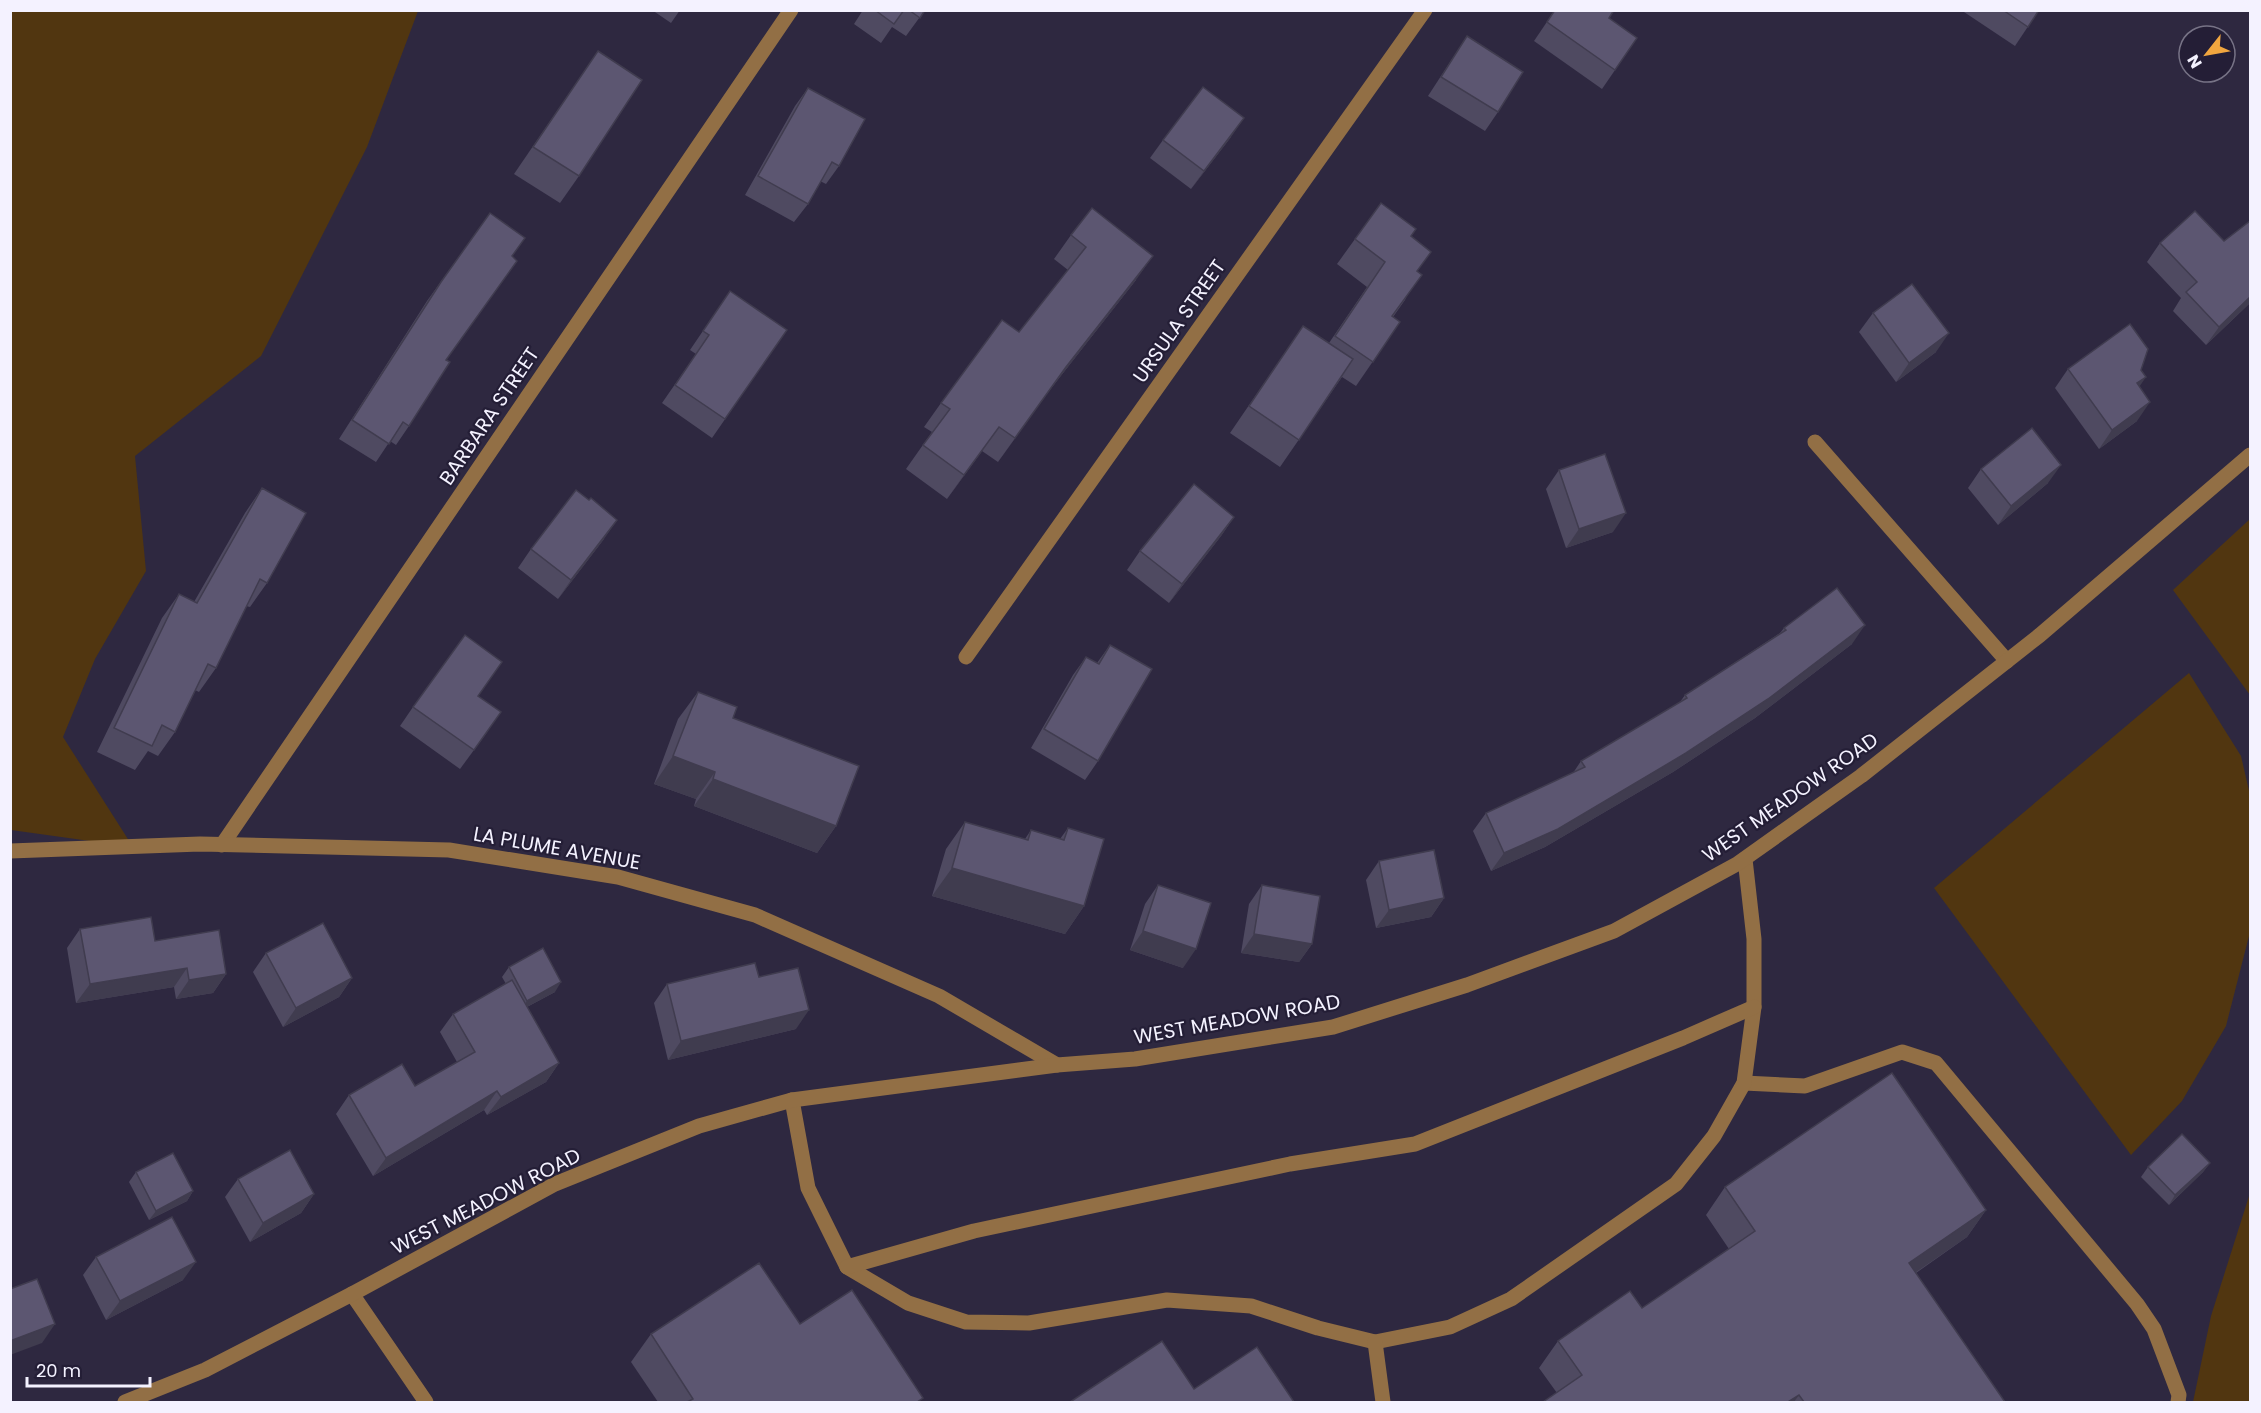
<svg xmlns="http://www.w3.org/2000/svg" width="2261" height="1413" font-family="Poppins,sans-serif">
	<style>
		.green { fill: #513610 }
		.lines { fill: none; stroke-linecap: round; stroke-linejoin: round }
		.minor { stroke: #926f45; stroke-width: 15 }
		.wall { fill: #4f4a61 }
		.shaded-wall { fill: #403c4f }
		.building { fill: #5c5671; stroke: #403c4f; stroke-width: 1.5 }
		.labels { text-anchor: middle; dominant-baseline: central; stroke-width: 4.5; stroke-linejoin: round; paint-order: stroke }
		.street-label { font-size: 20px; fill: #f4f2ff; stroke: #241e36 }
	</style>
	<rect width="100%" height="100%" fill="#2e2840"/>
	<g class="green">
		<path d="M 11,11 L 418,11 L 367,147 L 261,356 L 135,456 L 146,571 L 95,659 L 63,737 L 133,847 L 11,830 Z"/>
		<path d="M 2250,519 L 2250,695 L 2173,590 Z"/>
		<path d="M 2189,673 L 2241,756 L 2250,795 L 2250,932 L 2226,1026 L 2182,1101 L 2131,1155 L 1934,888 Z"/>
		<path d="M 2250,1193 L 2250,1402 L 2193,1402 L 2211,1316 Z"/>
	</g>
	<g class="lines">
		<g class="minor">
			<path d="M 1815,442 L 2007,661"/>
			<path d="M 966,657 L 1425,10"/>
			<path d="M 222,845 L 791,10"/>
			<path d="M 10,851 L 200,844 L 449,850 L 618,877 L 755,915 L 939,996 L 1057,1065"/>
			<path d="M 1744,1083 L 1805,1086 L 1902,1052 L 1936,1063 L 2137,1304 L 2154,1329 L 2179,1395 L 2178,1402"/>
			<path d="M 792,1100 L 808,1188 L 847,1267 L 908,1303 L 966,1322 L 1029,1323 L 1167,1300 L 1251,1306 L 1318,1328 L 1375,1342 L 1450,1327 L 1511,1299 L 1676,1184 L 1714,1136 L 1744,1083 L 1754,1007 L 1754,939 L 1745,859"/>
			<path d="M 847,1267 L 974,1231 L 1290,1164 L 1415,1144 L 1683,1038 L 1754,1007"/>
			<path d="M 352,1294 L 426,1402"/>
			<path d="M 1375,1342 L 1383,1402"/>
			<path d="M 125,1402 L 205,1370 L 352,1294 L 555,1184 L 699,1126 L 792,1100 L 1057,1065 L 1135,1059 L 1333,1027 L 1467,985 L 1614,931 L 1737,864 L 1861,776 L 2040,635 L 2250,455"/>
		</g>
	</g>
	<g class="wall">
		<path d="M 652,10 L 680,10 L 671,23 Z"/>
		<path d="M 863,10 L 925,10 L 906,36 L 892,27 L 881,43 L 854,24 Z"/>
		<path d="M 1555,10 L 1609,18 L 1637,38 L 1602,89 L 1534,41 Z"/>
		<path d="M 1961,10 L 2039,10 L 2015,46 Z"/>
		<path d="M 1467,36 L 1498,112 L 1485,131 L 1428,96 Z"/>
		<path d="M 598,51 L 579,176 L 560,203 L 514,174 Z"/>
		<path d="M 808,88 L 839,166 L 826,184 L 820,181 L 808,204 L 794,222 L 745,195 L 795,106 Z"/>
		<path d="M 1231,137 L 1191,189 L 1150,158 L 1163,140 Z"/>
		<path d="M 490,213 L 512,257 L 446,360 L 409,426 L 396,445 L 390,441 L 376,462 L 339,439 L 427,301 Z"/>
		<path d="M 1071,235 L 1136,280 L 1049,391 L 998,462 L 982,451 L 947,499 L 906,469 L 932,432 L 924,427 L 941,403 L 1019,332 L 1068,270 L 1054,259 Z"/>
		<path d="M 1411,236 L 1418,271 L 1405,300 L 1393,317 L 1400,322 L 1356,386 L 1342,377 L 1280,467 L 1230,433 L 1303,326 L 1329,343 L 1367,287 L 1337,264 L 1355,239 Z"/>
		<path d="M 2224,241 L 2250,303 L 2206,345 L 2173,311 L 2181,298 L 2147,262 L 2160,243 Z"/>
		<path d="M 730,291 L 787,330 L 712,438 L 662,403 L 696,354 L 690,350 Z"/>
		<path d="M 1873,313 L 1936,352 L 1896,382 L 1859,332 Z"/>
		<path d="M 2068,369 L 2141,370 L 2137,421 L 2099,449 L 2055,388 Z"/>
		<path d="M 1981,469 L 2048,483 L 1998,525 L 1968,488 Z"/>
		<path d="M 1559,470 L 1613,532 L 1566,548 L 1546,489 Z"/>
		<path d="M 262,488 L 267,583 L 250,607 L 246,606 L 216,668 L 199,692 L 195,690 L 175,732 L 158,756 L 148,751 L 135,770 L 97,752 L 162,618 L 179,594 L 194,602 L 245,513 Z"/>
		<path d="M 1234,517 L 1221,536 L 1169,603 L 1127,570 L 1140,551 Z"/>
		<path d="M 604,539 L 558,599 L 518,568 L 531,549 Z"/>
		<path d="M 1784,628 L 1852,644 L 1755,718 L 1673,772 L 1545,847 L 1491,871 L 1473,831 L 1486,813 L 1573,773 L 1581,761 L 1680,702 L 1685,695 L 1780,633 Z"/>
		<path d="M 1110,645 L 1098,761 L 1085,780 L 1031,748 L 1073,675 L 1086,657 L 1097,663 Z"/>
		<path d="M 698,692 L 733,718 L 836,826 L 817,853 L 694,806 L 696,799 L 654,784 L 678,719 Z"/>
		<path d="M 478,696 L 488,731 L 460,769 L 400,726 L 413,707 Z"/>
		<path d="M 965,822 L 1025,839 L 1031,830 L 1060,839 L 1068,828 L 1084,906 L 1065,934 L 932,896 L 946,849 Z"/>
		<path d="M 1379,861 L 1444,898 L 1431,917 L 1376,928 L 1366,880 Z"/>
		<path d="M 1158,885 L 1183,968 L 1130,950 L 1145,904 Z"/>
		<path d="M 1262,885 L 1312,944 L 1299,962 L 1241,953 L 1249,904 Z"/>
		<path d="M 80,929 L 155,941 L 226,974 L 213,993 L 176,999 L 174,987 L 76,1003 L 67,948 Z"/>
		<path d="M 266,953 L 352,978 L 339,997 L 283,1027 L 253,972 Z"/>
		<path d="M 509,967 L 555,992 L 527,1007 L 559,1063 L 546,1082 L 487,1115 L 484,1110 L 373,1176 L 336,1114 L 349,1095 L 415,1086 L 457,1062 L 440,1032 L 453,1014 L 506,984 L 502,977 Z"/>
		<path d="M 759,977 L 796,1029 L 668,1060 L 654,1003 L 667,984 Z"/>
		<path d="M 2210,1163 L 2203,1172 L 2169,1205 L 2141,1177 L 2148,1167 Z"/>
		<path d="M 136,1172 L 193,1191 L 187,1201 L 149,1220 L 129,1182 Z"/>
		<path d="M 238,1179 L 314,1194 L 301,1213 L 250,1242 L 225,1197 Z"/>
		<path d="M 1725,1187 L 1986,1210 L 1967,1237 L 1916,1273 L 2005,1402 L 1543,1402 L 1557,1393 L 1539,1368 L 1558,1341 L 1642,1308 L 1729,1249 L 1706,1215 Z"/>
		<path d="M 96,1257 L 183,1280 L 106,1320 L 83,1275 Z"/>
		<path d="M 800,1324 L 920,1402 L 658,1402 L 631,1362 L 651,1334 Z"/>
	</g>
	<g class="shaded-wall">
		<path d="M 1244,118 L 1231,137 L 1191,189 L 1204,171 Z"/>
		<path d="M 1153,256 L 1136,280 L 1049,391 L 998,462 L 1066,367 Z"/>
		<path d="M 2250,297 L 2250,303 L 2206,345 L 2219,327 Z"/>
		<path d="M 1949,333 L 1936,352 L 1896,382 L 1909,363 Z"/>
		<path d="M 2146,377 L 2133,396 L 2137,383 Z"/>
		<path d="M 2150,402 L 2137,421 L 2099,449 L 2112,430 Z"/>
		<path d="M 999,427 L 982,451 L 947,499 L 964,475 Z"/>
		<path d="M 2061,465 L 2048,483 L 1998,525 L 2011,506 Z"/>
		<path d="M 1626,513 L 1613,532 L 1566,548 L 1579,529 Z"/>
		<path d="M 1234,517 L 1221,536 L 1169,603 L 1182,584 Z"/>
		<path d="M 617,520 L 604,539 L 558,599 L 571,580 Z"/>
		<path d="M 1865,625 L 1852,644 L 1755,718 L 1673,772 L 1545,847 L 1491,871 L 1504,853 Z"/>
		<path d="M 673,756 L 715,772 L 696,799 L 654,784 Z"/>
		<path d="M 713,779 L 836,826 L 817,853 L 694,806 Z"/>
		<path d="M 952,868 L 1084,906 L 1065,934 L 932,896 Z"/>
		<path d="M 1444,898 L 1431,917 L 1376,928 L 1389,910 Z"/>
		<path d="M 1143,931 L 1196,949 L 1183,968 L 1130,950 Z"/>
		<path d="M 1254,934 L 1312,944 L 1299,962 L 1241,953 Z"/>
		<path d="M 187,968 L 174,987 L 76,1003 L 90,984 Z"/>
		<path d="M 226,974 L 213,993 L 176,999 L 189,980 Z"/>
		<path d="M 352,978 L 339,997 L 283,1027 L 296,1008 Z"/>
		<path d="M 561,982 L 555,992 L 521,1010 L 527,1001 Z"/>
		<path d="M 809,1010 L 796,1029 L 668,1060 L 681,1041 Z"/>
		<path d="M 559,1063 L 546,1082 L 487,1115 L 501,1097 Z"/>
		<path d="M 497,1091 L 484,1110 L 373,1176 L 386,1158 Z"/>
		<path d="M 2210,1163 L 2203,1172 L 2169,1205 L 2175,1195 Z"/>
		<path d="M 193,1191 L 187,1201 L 149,1220 L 156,1211 Z"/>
		<path d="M 314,1194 L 301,1213 L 250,1242 L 263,1223 Z"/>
		<path d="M 1986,1210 L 1967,1237 L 1890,1290 L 1909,1263 Z"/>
		<path d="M 196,1262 L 183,1280 L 106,1320 L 120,1301 Z"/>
		<path d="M 55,1324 L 42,1343 L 10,1355 L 10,1341 Z"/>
		<path d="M 1799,1395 L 1794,1402 L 1788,1402 Z"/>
	</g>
	<g class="building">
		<path d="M 875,10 L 904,10 L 894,24 Z"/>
		<path d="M 909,10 L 925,10 L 920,18 Z"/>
		<path d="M 1555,10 L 1614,10 L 1609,18 L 1637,38 L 1615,70 L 1547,22 Z"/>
		<path d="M 2003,10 L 2039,10 L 2028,27 Z"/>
		<path d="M 1467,36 L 1523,72 L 1498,112 L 1441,77 Z"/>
		<path d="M 598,51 L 642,80 L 579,176 L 533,147 Z"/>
		<path d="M 1203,87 L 1244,118 L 1204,171 L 1163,140 Z"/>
		<path d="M 808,88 L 865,119 L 839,166 L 832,162 L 808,204 L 758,176 Z"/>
		<path d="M 1381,203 L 1416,229 L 1411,236 L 1431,252 L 1417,271 L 1422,275 L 1392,316 L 1400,322 L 1373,362 L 1335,336 L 1385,262 L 1355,239 Z"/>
		<path d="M 1092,208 L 1153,256 L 1066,367 L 1015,438 L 999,427 L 964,475 L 923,445 L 950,409 L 941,403 L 1002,320 L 1019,332 L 1086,247 L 1071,235 Z"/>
		<path d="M 2195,211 L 2224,241 L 2250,221 L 2250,297 L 2219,327 L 2186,292 L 2197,282 L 2160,243 Z"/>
		<path d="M 490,213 L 525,238 L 512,256 L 517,261 L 446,360 L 450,362 L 409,426 L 403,422 L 389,444 L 352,420 L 441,282 Z"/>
		<path d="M 1912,284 L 1949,333 L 1909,363 L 1873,313 Z"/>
		<path d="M 730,291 L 787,330 L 725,419 L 675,385 L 709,335 L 703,331 Z"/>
		<path d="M 2130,324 L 2148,349 L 2141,370 L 2146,377 L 2137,383 L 2150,402 L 2112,430 L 2068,369 Z"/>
		<path d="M 1303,326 L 1353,359 L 1299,440 L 1249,406 Z"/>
		<path d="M 2032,428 L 2061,465 L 2011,506 L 1981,469 Z"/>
		<path d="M 1605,454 L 1626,513 L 1579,529 L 1559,470 Z"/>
		<path d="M 1194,484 L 1234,517 L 1182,584 L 1140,551 Z"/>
		<path d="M 262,488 L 306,513 L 267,583 L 260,579 L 216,668 L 208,664 L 175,732 L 162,725 L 152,746 L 114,728 L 179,594 L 197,603 Z"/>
		<path d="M 576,490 L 589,500 L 591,498 L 617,520 L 571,580 L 531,549 Z"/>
		<path d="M 1837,588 L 1865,625 L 1768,699 L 1686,753 L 1558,829 L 1504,853 L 1486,813 L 1585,767 L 1581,761 L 1687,698 L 1685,695 L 1786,630 L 1784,628 Z"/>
		<path d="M 465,635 L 502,662 L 478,696 L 501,712 L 474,750 L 413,707 Z"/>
		<path d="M 1110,645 L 1152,669 L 1098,761 L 1044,729 L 1086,657 L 1099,664 Z"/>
		<path d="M 698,692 L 737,707 L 733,718 L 859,766 L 836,826 L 713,779 L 715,772 L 673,756 Z"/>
		<path d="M 965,822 L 1028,840 L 1031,830 L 1064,840 L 1068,828 L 1104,839 L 1084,906 L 952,868 Z"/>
		<path d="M 1434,850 L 1444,898 L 1389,910 L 1379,861 Z"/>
		<path d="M 1158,885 L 1211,903 L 1196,949 L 1143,931 Z"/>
		<path d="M 1262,885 L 1320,896 L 1312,944 L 1254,934 Z"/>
		<path d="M 151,917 L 155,941 L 219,930 L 226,974 L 189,980 L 187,968 L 90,984 L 80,929 Z"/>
		<path d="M 323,923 L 352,978 L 296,1008 L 266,953 Z"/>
		<path d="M 543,948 L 561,982 L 527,1001 L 509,967 Z"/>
		<path d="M 755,963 L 759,977 L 798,968 L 809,1010 L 681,1041 L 667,984 Z"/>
		<path d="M 512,980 L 559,1063 L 501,1097 L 497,1091 L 386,1158 L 349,1095 L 402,1064 L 415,1086 L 475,1052 L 453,1014 Z"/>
		<path d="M 1892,1073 L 1986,1210 L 1909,1263 L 2005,1402 L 1804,1402 L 1799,1395 L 1788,1402 L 1543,1402 L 1582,1375 L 1558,1341 L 1630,1291 L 1642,1308 L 1755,1231 L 1725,1187 Z"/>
		<path d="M 2182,1134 L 2210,1163 L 2175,1195 L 2148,1167 Z"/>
		<path d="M 290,1150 L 314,1194 L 263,1223 L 238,1179 Z"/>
		<path d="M 173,1153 L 193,1191 L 156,1211 L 136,1172 Z"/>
		<path d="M 172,1217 L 196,1262 L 120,1301 L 96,1257 Z"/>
		<path d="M 759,1263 L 800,1324 L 852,1290 L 923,1398 L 917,1402 L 687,1402 L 693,1399 L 651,1334 Z"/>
		<path d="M 37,1279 L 55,1324 L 10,1341 L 10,1289 Z"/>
		<path d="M 1162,1341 L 1194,1389 L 1257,1347 L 1294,1402 L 1070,1402 Z"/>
	</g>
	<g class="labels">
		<g class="street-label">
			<text transform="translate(1179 321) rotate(-55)">URSULA STREET</text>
			<text transform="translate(489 416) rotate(-56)">BARBARA STREET</text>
			<text transform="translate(1790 797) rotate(-35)">WEST MEADOW ROAD</text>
			<text transform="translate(557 848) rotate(10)">LA PLUME AVENUE</text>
			<text transform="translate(1237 1019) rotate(-10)">WEST MEADOW ROAD</text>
			<text transform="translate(486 1201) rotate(-27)">WEST MEADOW ROAD</text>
		</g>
	</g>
	<rect width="2261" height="1413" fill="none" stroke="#f4f2ff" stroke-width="24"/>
	<g transform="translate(2207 54) rotate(239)"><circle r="28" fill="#241e36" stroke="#777386" stroke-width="1.5"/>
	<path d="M0-4.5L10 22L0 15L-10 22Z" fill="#f1a63f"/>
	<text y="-9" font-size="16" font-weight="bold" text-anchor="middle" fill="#f4f2ff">N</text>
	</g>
	<path d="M27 1377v9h123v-9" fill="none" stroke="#f4f2ff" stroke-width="3"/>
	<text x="36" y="1377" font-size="18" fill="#f4f2ff" stroke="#241e36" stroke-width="4.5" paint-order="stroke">20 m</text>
</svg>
